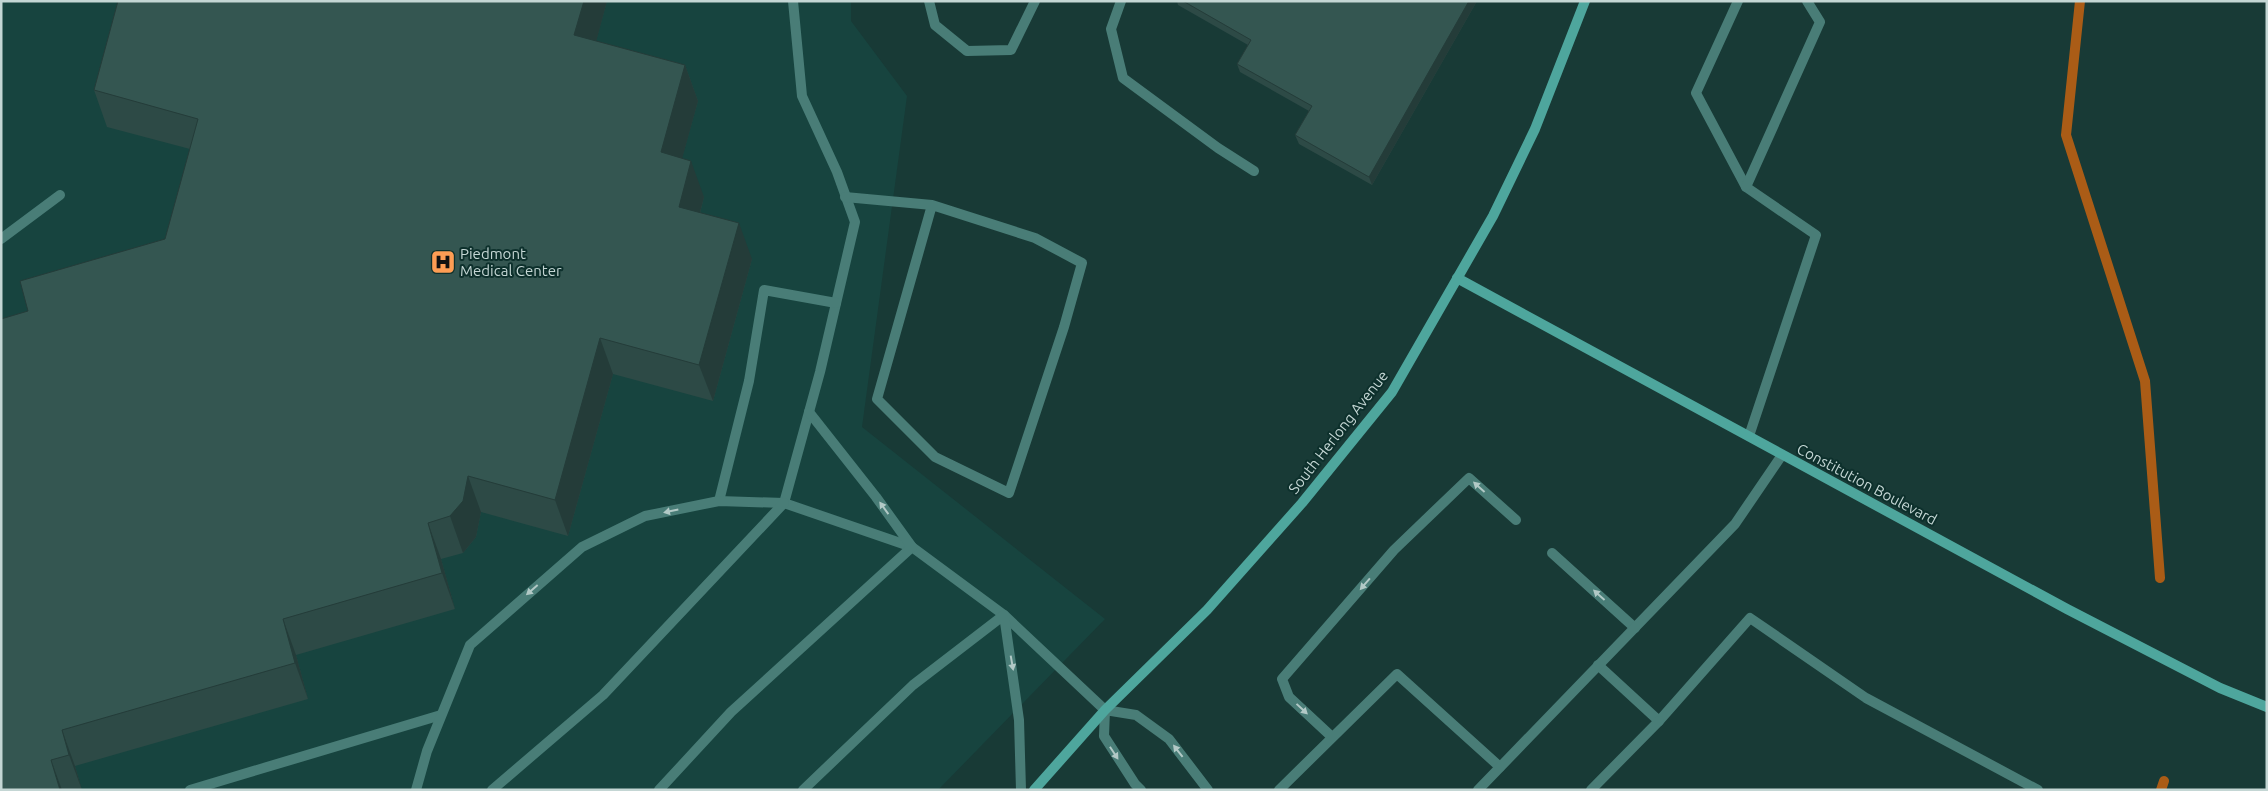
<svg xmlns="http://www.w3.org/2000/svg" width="2268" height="791" font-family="Ubuntu,sans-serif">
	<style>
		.built { fill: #17443f }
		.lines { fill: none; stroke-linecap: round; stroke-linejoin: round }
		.stream { stroke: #aa5c16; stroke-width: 10 }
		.lane { stroke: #497d77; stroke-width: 10 }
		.street { stroke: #497d77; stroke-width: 10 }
		.secondary { stroke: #4ea69d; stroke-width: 10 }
		.wall { fill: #2d4a46 }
		.shaded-wall { fill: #243c39 }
		.building { fill: #345651; stroke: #243c39 }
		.oneway { fill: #b2c9c6 }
		.labels { text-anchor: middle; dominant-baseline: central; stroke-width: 4; stroke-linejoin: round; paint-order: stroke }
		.poi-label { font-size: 15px; fill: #c4d6d4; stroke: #0d302c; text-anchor: start }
		.street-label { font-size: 15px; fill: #c4d6d4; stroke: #0d302c }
	</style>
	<rect width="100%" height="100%" fill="#183a36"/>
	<path class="built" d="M 1,1 L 851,1 L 851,21 L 907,96 L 862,427 L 1105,619 L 938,790 L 1,790 Z"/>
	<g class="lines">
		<g class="stream">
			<path d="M 2080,1 L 2066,135 L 2145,381 L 2160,578"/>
			<path d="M 2161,790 L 2164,781"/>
		</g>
		<g class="lane">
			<path d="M 793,1 L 802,96 L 837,172 L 855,222 L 820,372 L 784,503 L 912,547 L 1004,615 L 1105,710"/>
			<path d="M 929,1 L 935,25 L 967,51 L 1011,50 L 1035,1"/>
			<path d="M 1121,1 L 1111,29 L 1123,78 L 1218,148 L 1254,171"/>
			<path d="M 1738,1 L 1696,93 L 1746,187 L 1816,235 L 1749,436"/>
			<path d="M 1746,187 L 1820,22 L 1807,1"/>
			<path d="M 845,197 L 932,205 L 1035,238 L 1082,263 L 1064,327 L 1009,493 L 935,457 L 877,399 L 932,205"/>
			<path d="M 1,239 L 60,195"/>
			<path d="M 719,501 L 749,381 L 764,290 L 836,303"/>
			<path d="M 1552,553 L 1635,628"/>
			<path d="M 1598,665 L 1659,721 L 1750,618 L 1866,698 L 2038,790"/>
			<path d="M 1332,737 L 1289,697 L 1282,679 L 1394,550 L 1469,478 L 1516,520"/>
			<path d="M 190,790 L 441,715"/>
			<path d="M 416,790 L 427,751 L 470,645 L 582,547 L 645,516 L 719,501 L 784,503"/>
			<path d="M 492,790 L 603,695 L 784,503"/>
			<path d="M 659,790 L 731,712 L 912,547 L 876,497 L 809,412"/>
			<path d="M 803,790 L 913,685 L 1004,615 L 1019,720 L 1021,790"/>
			<path d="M 1279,790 L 1397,674 L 1500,767"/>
			<path d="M 1478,790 L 1735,524 L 1782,455"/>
			<path d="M 1591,790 L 1659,721"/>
		</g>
		<path class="street" d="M 1141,790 L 1135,784 L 1104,736 L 1105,710 L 1136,715 L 1169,739 L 1208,790"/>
		<g class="secondary">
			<path d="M 1457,278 L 2067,609 L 2220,688 L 2267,707"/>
			<path d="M 1034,790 L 1105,710 L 1207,610 L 1302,503 L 1392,392 L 1493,216 L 1535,129 L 1585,1"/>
		</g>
	</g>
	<g class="wall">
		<path d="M 118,1 L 607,1 L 596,41 L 685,65 L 698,101 L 682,158 L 704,197 L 700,213 L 752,259 L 713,401 L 613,374 L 568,536 L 481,512 L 476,537 L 463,553 L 441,559 L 455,609 L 296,655 L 308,699 L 75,766 L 82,790 L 1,790 L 28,311 L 165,239 L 190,149 L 107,127 L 94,90 Z"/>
		<path d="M 1177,1 L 1477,1 L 1372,185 L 1299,144 L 1295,135 L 1309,111 L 1240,72 L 1237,64 L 1248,45 L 1178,5 Z"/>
	</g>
	<g class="shaded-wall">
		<path d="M 584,1 L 607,1 L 588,72 L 574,35 Z"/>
		<path d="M 1469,1 L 1477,1 L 1372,185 L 1369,177 Z"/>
		<path d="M 685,65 L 698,101 L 674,188 L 661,152 Z"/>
		<path d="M 691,161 L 704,197 L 692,243 L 679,207 Z"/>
		<path d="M 739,223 L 752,259 L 713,401 L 699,365 Z"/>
		<path d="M 600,338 L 613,374 L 568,536 L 555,500 Z"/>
		<path d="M 468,476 L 481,512 L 476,537 L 463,553 L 450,516 Z"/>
		<path d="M 428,523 L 441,559 L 455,609 L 442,573 Z"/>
		<path d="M 283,619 L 296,655 L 308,699 L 295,663 Z"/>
		<path d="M 62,730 L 75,766 L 82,790 L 69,755 Z"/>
		<path d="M 51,760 L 62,790 L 60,790 Z"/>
	</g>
	<g class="building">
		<path d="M 118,1 L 584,1 L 574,35 L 685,65 L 661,152 L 691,161 L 679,207 L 739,223 L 699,365 L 600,338 L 555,500 L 468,476 L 463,501 L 450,516 L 428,523 L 442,573 L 283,619 L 295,663 L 62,730 L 69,755 L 51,760 L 60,790 L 1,790 L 1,319 L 28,311 L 20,281 L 165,239 L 198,119 L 94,90 Z"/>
		<path d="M 1183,1 L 1469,1 L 1369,177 L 1295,135 L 1312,106 L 1237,64 L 1251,40 Z"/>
	</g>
	<defs><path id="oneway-solid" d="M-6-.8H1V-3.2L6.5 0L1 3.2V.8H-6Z" transform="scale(1.25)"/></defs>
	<g class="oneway">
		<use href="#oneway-solid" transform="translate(1479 487) rotate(-138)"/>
		<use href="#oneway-solid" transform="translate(884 508) rotate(-126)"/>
		<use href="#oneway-solid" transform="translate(671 511) rotate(168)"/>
		<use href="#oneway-solid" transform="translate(1365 584) rotate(131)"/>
		<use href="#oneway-solid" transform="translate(532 590) rotate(139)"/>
		<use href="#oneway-solid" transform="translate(1599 595) rotate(-138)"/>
		<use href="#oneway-solid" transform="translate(1012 663) rotate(80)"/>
		<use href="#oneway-solid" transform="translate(1302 709) rotate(43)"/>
		<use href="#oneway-solid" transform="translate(1178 751) rotate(-128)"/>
		<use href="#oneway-solid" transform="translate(1114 753) rotate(57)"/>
	</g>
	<defs>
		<symbol id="hospital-square" viewBox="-11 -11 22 22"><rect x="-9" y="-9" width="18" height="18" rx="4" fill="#fd9d54" stroke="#0d302c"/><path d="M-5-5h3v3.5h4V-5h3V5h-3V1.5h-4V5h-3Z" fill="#111"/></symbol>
	</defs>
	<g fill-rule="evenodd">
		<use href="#hospital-square" x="429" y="248" width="28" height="28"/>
	</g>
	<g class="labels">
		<g class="poi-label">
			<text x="460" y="253">Piedmont<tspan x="460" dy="17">Medical Center</tspan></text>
		</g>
		<g class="street-label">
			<text transform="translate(1338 432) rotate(-52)">South Herlong Avenue</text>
			<text transform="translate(1867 484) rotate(28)">Constitution Boulevard</text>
		</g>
	</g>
	<rect width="2268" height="791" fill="none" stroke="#c4d6d4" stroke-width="5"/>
</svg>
